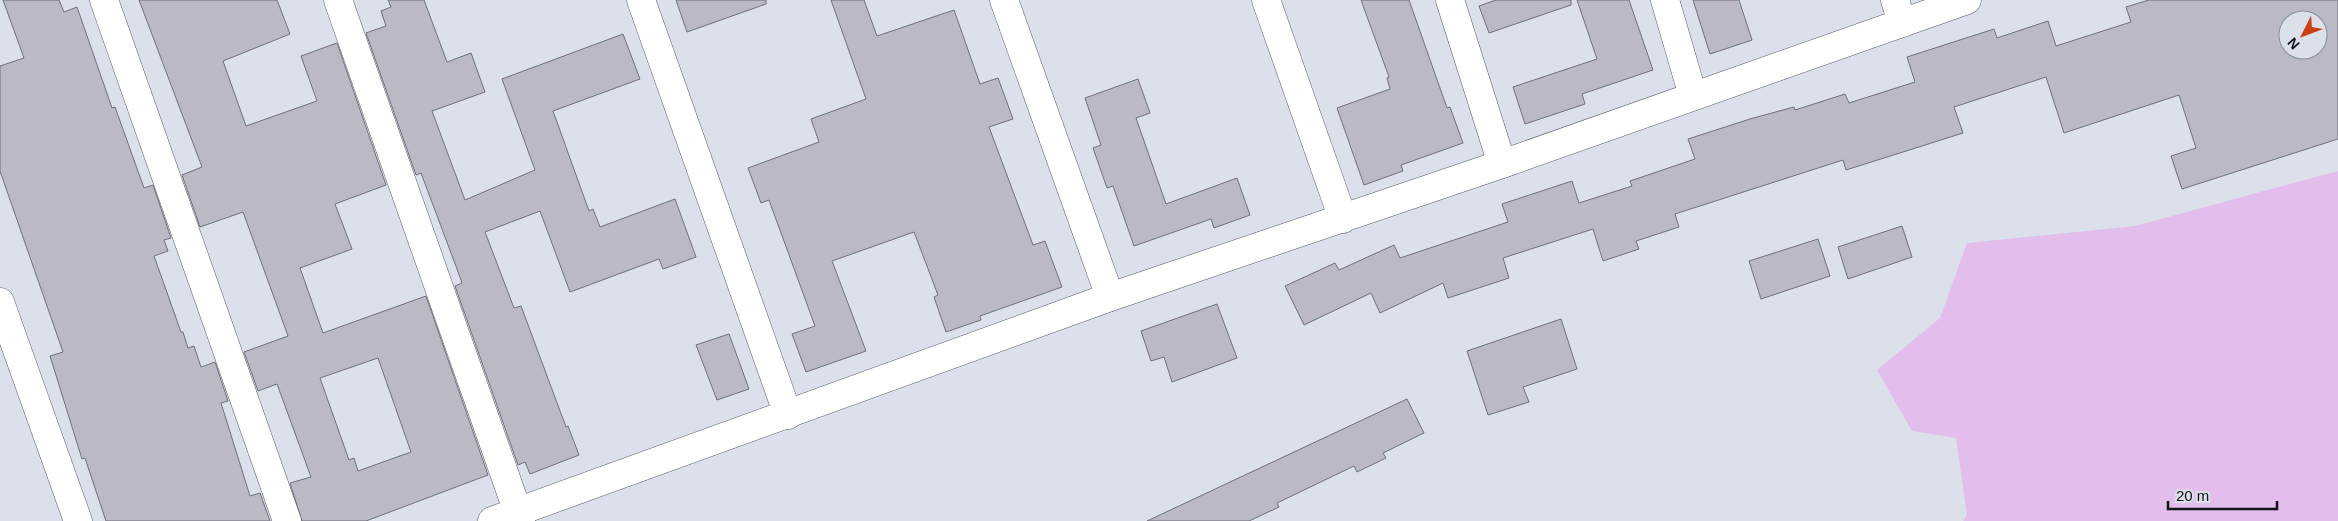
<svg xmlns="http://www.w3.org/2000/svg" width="2338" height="521" font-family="Helvetica,sans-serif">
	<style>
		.green { fill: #e3beed }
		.building { fill: #bbb9c4; stroke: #716f79; fill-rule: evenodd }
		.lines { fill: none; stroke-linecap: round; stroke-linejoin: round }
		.minor-casing { stroke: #565a63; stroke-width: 29 }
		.tertiary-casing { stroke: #565a63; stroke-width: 29 }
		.minor { stroke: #fff; stroke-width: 28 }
		.tertiary { stroke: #fff; stroke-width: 28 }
	</style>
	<rect width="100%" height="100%" fill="#dbe0eb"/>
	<path class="green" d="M 2338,171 L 2338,521 L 1963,521 L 1967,515 L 1956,438 L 1912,431 L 1877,370 L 1940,318 L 1967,243 L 2135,226 Z"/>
	<g class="building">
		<path d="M 3,0 L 59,0 L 64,12 L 77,7 L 112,108 L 115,107 L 144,188 L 153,185 L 171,238 L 164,240 L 168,251 L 154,256 L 181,332 L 183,332 L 188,348 L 194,346 L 201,367 L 215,362 L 228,401 L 221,403 L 250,496 L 260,493 L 270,521 L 106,521 L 85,458 L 82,459 L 50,356 L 63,352 L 0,171 L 0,66 L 24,58 Z"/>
		<path d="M 139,0 L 277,0 L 290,34 L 223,61 L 246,126 L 317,101 L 301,56 L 337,43 L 386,185 L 335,204 L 352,249 L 300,268 L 323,333 L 426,296 L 488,475 L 366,521 L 302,521 L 290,483 L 311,477 L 277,384 L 258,391 L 244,352 L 288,336 L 243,212 L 200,227 L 182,175 L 202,167 ZM 378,358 L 411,452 L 358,471 L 354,458 L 349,460 L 320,378 Z"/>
		<path d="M 388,0 L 424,0 L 447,62 L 471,53 L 485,92 L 432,111 L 465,200 L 535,170 L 502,79 L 623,34 L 640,79 L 553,111 L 589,211 L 593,209 L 600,227 L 675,199 L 696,257 L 663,269 L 659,259 L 570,292 L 540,211 L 485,232 L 514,308 L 521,306 L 566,427 L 568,426 L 579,455 L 530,474 L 525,462 L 518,465 L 455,286 L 462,283 L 457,269 L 421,173 L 416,175 L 366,33 L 386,26 L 381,11 L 391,7 Z"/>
		<path d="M 676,0 L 766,0 L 766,4 L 687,32 Z"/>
		<path d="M 831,0 L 864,0 L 877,36 L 954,10 L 980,84 L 998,78 L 1013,119 L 989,127 L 1033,245 L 1045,241 L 1062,287 L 980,316 L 981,320 L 946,332 L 934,297 L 938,295 L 914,232 L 832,261 L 866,351 L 806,372 L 792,334 L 815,326 L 769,200 L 761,203 L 748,168 L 819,142 L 811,119 L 866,99 Z"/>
		<path d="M 1361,0 L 1409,0 L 1447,108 L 1450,107 L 1463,143 L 1401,165 L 1403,171 L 1364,185 L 1337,108 L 1390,89 L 1387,78 L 1389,77 Z"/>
		<path d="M 1496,0 L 1571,0 L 1571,5 L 1489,33 L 1479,6 Z"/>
		<path d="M 1577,0 L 1629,0 L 1653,70 L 1582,94 L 1585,104 L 1525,124 L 1513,87 L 1597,59 Z"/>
		<path d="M 1693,0 L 1739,0 L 1752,40 L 1710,54 Z"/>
		<path d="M 2149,0 L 2338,0 L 2338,139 L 2182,189 L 2171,156 L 2196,148 L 2179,95 L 2064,133 L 2046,77 L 1954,107 L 1963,133 L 1846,170 L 1843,160 L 1675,214 L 1679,227 L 1636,241 L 1639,249 L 1603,261 L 1593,229 L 1503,258 L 1509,278 L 1448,298 L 1443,283 L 1380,313 L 1371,293 L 1304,325 L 1285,286 L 1335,263 L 1339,270 L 1394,245 L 1400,258 L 1508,222 L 1502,204 L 1572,181 L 1579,203 L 1632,186 L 1630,181 L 1695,159 L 1688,139 L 1750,119 L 1794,107 L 1795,110 L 1845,94 L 1849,103 L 1915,82 L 1907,57 L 1994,29 L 1997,38 L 2048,21 L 2056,46 L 2131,22 L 2126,7 ZM 2288,20 L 2318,20 L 2318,50 L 2288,50 Z"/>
		<path d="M 1138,79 L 1150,113 L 1136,118 L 1166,204 L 1237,178 L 1250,215 L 1214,228 L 1211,219 L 1134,246 L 1113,186 L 1107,188 L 1093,148 L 1101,145 L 1085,98 Z"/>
		<path d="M 1902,226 L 1912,257 L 1848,279 L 1838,247 Z"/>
		<path d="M 1818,239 L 1830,276 L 1761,299 L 1749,261 Z"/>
		<path d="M 1217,304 L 1237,358 L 1172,382 L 1164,357 L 1151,361 L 1141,331 Z"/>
		<path d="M 1561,319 L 1577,369 L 1523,387 L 1529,402 L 1488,415 L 1467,351 Z"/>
		<path d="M 729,334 L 749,389 L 717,400 L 696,345 Z"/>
		<path d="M 1407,399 L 1424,433 L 1383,453 L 1386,458 L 1357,472 L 1354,466 L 1277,503 L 1279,507 L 1249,521 L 1147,521 Z"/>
	</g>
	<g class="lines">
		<defs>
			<g id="minor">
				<path d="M 104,0 L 287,521"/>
				<path d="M 338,0 L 521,521"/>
				<path d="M 641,0 L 788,415"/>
				<path d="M 1004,0 L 1110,297"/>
				<path d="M 1266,0 L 1343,219"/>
				<path d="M 1450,0 L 1502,164"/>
				<path d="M 1665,0 L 1693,96"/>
				<path d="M 1895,0 L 1902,23"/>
				<path d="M 0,302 L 78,521"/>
			</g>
			<path id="tertiary" d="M 492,521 L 1110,297 L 1502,164 L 1967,0"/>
		</defs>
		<use href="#minor" class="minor-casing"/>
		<use href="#tertiary" class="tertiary-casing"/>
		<use href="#minor" class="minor"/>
		<use href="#tertiary" class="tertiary"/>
	</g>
	<g transform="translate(2303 35) rotate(228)"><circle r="24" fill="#dbe0eb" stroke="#8a8e96"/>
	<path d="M0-4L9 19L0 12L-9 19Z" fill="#ca4115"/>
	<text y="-8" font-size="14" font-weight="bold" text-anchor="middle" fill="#111316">N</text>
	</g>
	<path d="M2168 501v8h109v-8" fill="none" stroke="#111316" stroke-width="2.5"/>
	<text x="2176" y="501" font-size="15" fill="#111316" stroke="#dbe0eb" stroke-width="4" paint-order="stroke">20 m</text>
</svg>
